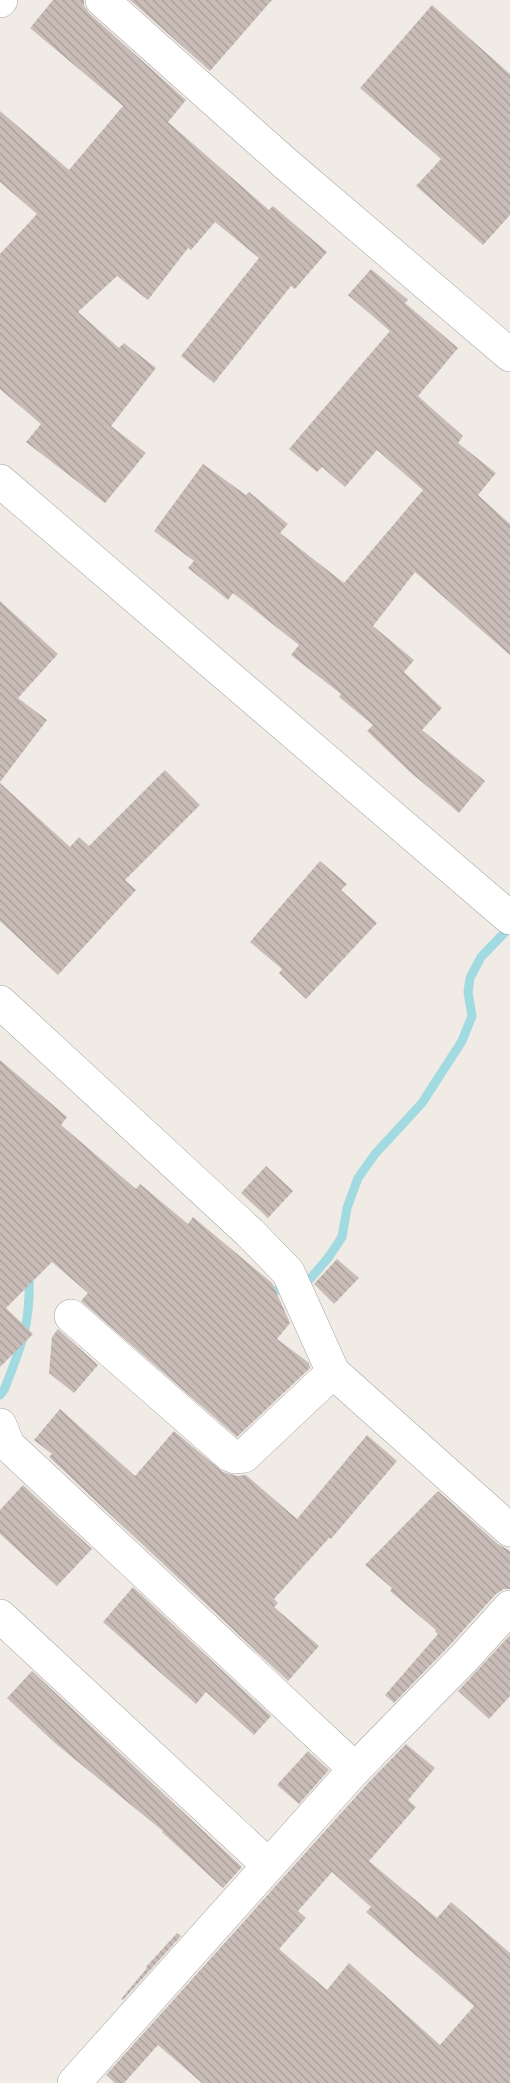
<svg xmlns="http://www.w3.org/2000/svg" width="510" height="2083" font-family="'Noto Sans',sans-serif">
	<style>
		.lines { fill: none; stroke-linecap: round; stroke-linejoin: round }
		.stream { stroke: #a2dae1; stroke-width: 9 }
		.building { fill: url(#building-back-hatch); fill-rule: evenodd }
		.street-casing { stroke: #a6a6a6; stroke-width: 34 }
		.street { stroke: #fff; stroke-width: 33 }
	</style>
	<defs>
		<pattern id="building-back-hatch" width="6" height="6" patternUnits="userSpaceOnUse" patternTransform="scale(1.5)"><rect width="6" height="6" fill="#c9bcb7"/><path d="M-1 5l2 2M0 0l6 6M5-1l2 2" fill="none" stroke="#aca19d"/></pattern>
	</defs>
	<rect width="100%" height="100%" fill="#f0ebe4"/>
	<g class="lines">
		<g class="stream">
			<path d="M 264,1290 L 281,1290 L 309,1280 L 328,1258 L 342,1237 L 347,1208 L 358,1178 L 375,1154 L 422,1103 L 462,1041 L 472,1016 L 468,992 L 470,978 L 481,957 L 510,927"/>
			<path d="M 0,1395 L 4,1390 C 22,1345 31,1323 29,1274"/>
		</g>
	</g>
	<g class="building">
		<path d="M 53,0 L 84,0 L 84,6 L 90,14 L 186,100 L 168,122 L 269,210 L 273,206 L 327,252 L 295,289 L 291,286 L 214,383 L 181,356 L 259,258 L 215,222 L 191,250 L 188,248 L 148,300 L 117,276 L 78,312 L 119,348 L 124,343 L 156,368 L 111,426 L 146,453 L 105,503 L 26,442 L 41,424 L 0,389 L 0,254 L 37,214 L 0,182 L 0,111 L 69,170 L 123,106 L 30,28 Z"/>
		<path d="M 130,0 L 272,0 L 210,71 Z"/>
		<path d="M 432,5 L 510,74 L 510,215 L 483,245 L 416,186 L 441,159 L 360,88 Z"/>
		<path d="M 371,269 L 408,300 L 405,303 L 458,348 L 418,396 L 463,436 L 458,443 L 496,473 L 478,495 L 510,524 L 510,655 L 415,572 L 373,626 L 414,660 L 404,672 L 442,708 L 422,730 L 485,781 L 459,813 L 410,772 L 367,731 L 373,725 L 339,697 L 341,694 L 291,655 L 299,645 L 233,593 L 228,600 L 188,568 L 194,561 L 154,531 L 203,464 L 246,495 L 249,492 L 288,524 L 280,533 L 344,583 L 423,490 L 377,450 L 345,487 L 322,467 L 317,472 L 289,449 L 390,331 L 348,295 Z"/>
		<path d="M 0,601 L 58,654 L 18,698 L 47,720 L 0,782 Z"/>
		<path d="M 165,770 L 200,805 L 125,880 L 136,890 L 58,975 L 0,921 L 0,783 L 70,847 L 79,837 L 89,846 Z"/>
		<path d="M 320,861 L 347,884 L 341,890 L 377,923 L 306,999 L 279,973 L 282,969 L 250,942 Z"/>
		<path d="M 0,1060 L 67,1117 L 61,1125 L 136,1189 L 140,1184 L 188,1224 L 193,1217 L 272,1283 L 290,1323 L 277,1339 L 309,1363 L 310,1368 L 237,1437 L 81,1301 L 88,1293 L 52,1262 L 6,1308 L 33,1334 L 0,1367 Z"/>
		<path d="M 266,1166 L 293,1191 L 268,1218 L 241,1193 Z"/>
		<path d="M 337,1259 L 359,1278 L 334,1304 L 314,1284 Z"/>
		<path d="M 58,1329 L 98,1365 L 74,1393 L 49,1373 L 52,1337 Z"/>
		<path d="M 60,1409 L 135,1476 L 174,1431 L 223,1472 L 237,1476 L 246,1475 L 297,1519 L 367,1435 L 397,1461 L 331,1539 L 329,1538 L 274,1599 L 278,1603 L 274,1607 L 319,1646 L 288,1681 L 49,1457 L 52,1454 L 34,1440 Z"/>
		<path d="M 23,1485 L 92,1549 L 57,1586 L 0,1534 L 0,1510 Z"/>
		<path d="M 438,1491 L 498,1544 L 510,1551 L 510,1589 L 504,1589 L 496,1594 L 450,1645 L 394,1703 L 385,1695 L 438,1634 L 435,1631 L 436,1630 L 390,1591 L 392,1588 L 365,1565 Z"/>
		<path d="M 133,1587 L 271,1716 L 254,1735 L 206,1692 L 196,1704 L 103,1622 Z"/>
		<path d="M 510,1635 L 510,1696 L 489,1719 L 458,1691 Z"/>
		<path d="M 32,1671 L 242,1867 L 223,1888 L 162,1832 L 163,1831 L 56,1744 L 7,1698 Z"/>
		<path d="M 406,1744 L 435,1768 L 408,1800 L 416,1807 L 369,1861 L 437,1918 L 451,1902 L 510,1953 L 510,2083 L 202,2083 L 158,2045 L 124,2083 L 115,2083 L 106,2075 L 369,1782 ZM 332,1872 L 371,1907 L 366,1912 L 474,2006 L 440,2045 L 349,1963 L 327,1990 L 279,1949 L 306,1918 L 298,1911 Z"/>
		<path d="M 308,1751 L 329,1770 L 299,1804 L 277,1785 Z"/>
		<path d="M 177,1933 L 181,1936 L 123,2000 L 121,1999 L 147,1968 L 146,1967 Z"/>
	</g>
	<g class="lines">
		<defs>
			<g id="street">
				<path d="M 102,0 L 286,164 L 510,355"/>
				<path d="M 0,1 L 1,0"/>
				<path d="M 0,481 L 510,918"/>
				<path d="M 0,1002 L 250,1233 L 288,1272 L 333,1372 L 510,1530"/>
				<path d="M 71,1316 L 230,1455 L 235,1457 L 244,1456 L 333,1372"/>
				<path d="M 0,1425 L 8,1445 L 355,1769"/>
				<path d="M 0,1616 L 268,1865"/>
				<path d="M 74,2083 L 355,1769 L 464,1658 L 510,1607"/>
			</g>
		</defs>
		<use href="#street" class="street-casing"/>
		<use href="#street" class="street"/>
	</g>
</svg>
